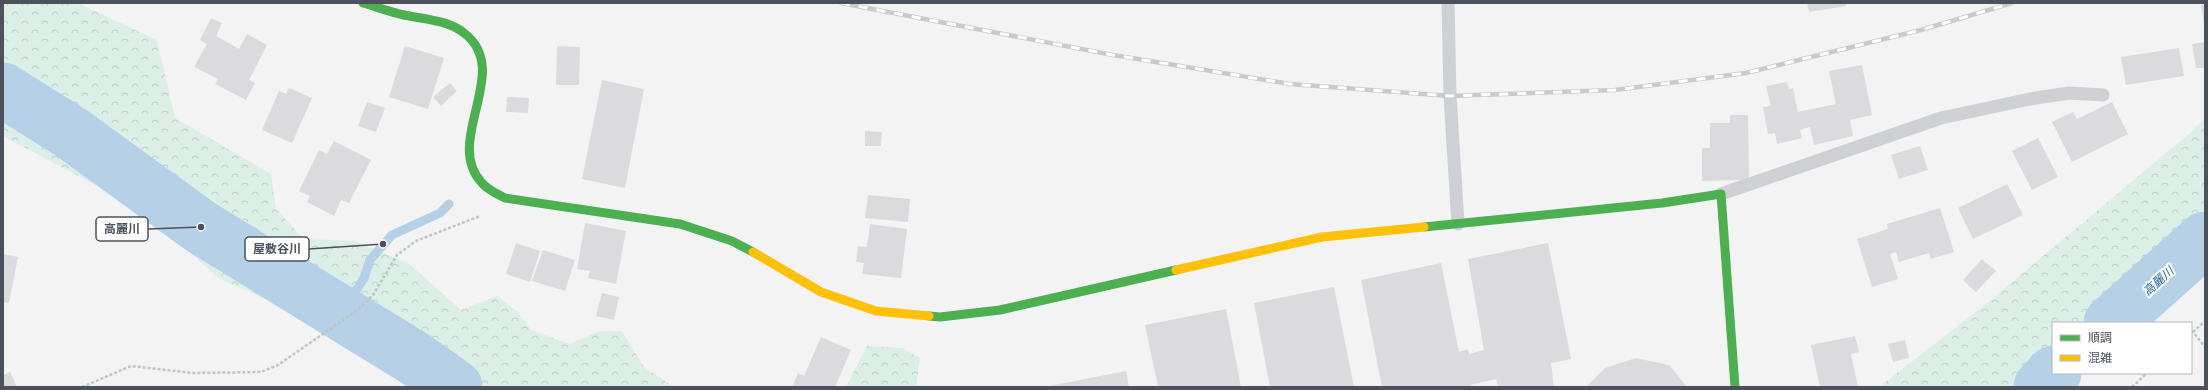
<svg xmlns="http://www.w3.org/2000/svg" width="2208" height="390" font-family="'Golos Text','Noto Sans JP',sans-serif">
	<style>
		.forest { fill: url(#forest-crowns) }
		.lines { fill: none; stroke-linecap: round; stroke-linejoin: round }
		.stream { stroke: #b5d0e7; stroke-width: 9 }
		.river { stroke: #b5d0e7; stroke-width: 55 }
		.building { fill: #dbdbdd }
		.path { stroke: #bdc6c6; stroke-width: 2.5; stroke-dasharray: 3 2; stroke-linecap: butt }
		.lane { stroke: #cfd0d3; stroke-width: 13 }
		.fast { stroke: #4caf50; stroke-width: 9 }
		.slow { stroke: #ffc107; stroke-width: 9 }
		.rail-casing { stroke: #c9cacc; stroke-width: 4.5 }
		.rail { stroke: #fff; stroke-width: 3; stroke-dasharray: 9; stroke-linecap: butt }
		.labels { text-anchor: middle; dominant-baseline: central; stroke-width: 4; stroke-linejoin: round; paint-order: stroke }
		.water-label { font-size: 12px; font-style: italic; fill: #1f649d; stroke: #fff }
		.leader { fill: none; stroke: #4c515d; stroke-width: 1.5 }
		.callout-dot { fill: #4c515d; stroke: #fff; stroke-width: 1.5 }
		.callout { fill: #fff; stroke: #4c515d; stroke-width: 1.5 }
		.callout-label { font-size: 12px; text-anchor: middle; font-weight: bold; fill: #4c515d }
	</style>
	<defs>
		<pattern id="forest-crowns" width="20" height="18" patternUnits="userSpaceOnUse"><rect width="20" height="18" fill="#dbefe7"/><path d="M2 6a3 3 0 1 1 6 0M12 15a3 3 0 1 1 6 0" fill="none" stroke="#becfc9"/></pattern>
	</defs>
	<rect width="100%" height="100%" fill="#f3f3f3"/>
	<g class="forest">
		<path d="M 3,3 L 78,3 L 157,40 L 175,118 L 271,174 L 276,209 L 304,239 L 354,241 L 408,263 L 461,310 L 497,296 L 517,311 L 531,330 L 570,344 L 599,331 L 622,331 L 644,367 L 674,387 L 487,387 L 473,376 L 372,346 L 218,278 L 146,212 L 3,136 Z"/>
		<path d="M 2205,118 L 2205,209 L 2087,323 L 2053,323 L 2053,356 L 2020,387 L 1879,387 L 1986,304 L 2190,133 Z"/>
		<path d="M 867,346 L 902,348 L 920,358 L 916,387 L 846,387 Z"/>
	</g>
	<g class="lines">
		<path class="stream" d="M 335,309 L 357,289 L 364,278 L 370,260 L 392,235 L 440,213 L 449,204"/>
		<g class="river">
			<path d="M 3,90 L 70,132 L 201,227 L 414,358 L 455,387"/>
			<path d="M 2111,323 L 2205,239"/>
			<path d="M 2041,387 L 2054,373"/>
		</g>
	</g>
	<g class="building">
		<path d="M 1807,3 L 1846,3 L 1846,6 L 1809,12 Z"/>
		<path d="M 2205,4 L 2205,24 L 2204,24 L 2201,5 Z"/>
		<path d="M 211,18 L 222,23 L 216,36 L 239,49 L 247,34 L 267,45 L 249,80 L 255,83 L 246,100 L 215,84 L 218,79 L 194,67 L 207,44 L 200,40 Z"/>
		<path d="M 2205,42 L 2205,71 L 2204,71 L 2204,68 L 2196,68 L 2192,44 Z"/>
		<path d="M 405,46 L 444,58 L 428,109 L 389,97 Z"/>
		<path d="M 557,46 L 580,47 L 579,85 L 556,85 Z"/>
		<path d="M 2179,48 L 2184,76 L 2126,85 L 2121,57 Z"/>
		<path d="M 1862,65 L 1872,115 L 1850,120 L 1853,136 L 1814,145 L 1810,127 L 1800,130 L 1802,138 L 1777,144 L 1775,133 L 1768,134 L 1763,107 L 1771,106 L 1766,86 L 1787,82 L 1789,89 L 1793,88 L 1798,112 L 1836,104 L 1829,71 Z"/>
		<path d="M 602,80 L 644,89 L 625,188 L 582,179 Z"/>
		<path d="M 450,83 L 457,91 L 441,106 L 433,97 Z"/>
		<path d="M 289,88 L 312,98 L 292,143 L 262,130 L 279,91 L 286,94 Z"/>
		<path d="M 507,97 L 529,98 L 528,113 L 506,112 Z"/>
		<path d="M 367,102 L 385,108 L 376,132 L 358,126 Z"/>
		<path d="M 2112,102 L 2128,134 L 2072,162 L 2052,122 L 2073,112 L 2077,119 Z"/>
		<path d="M 1730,115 L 1748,115 L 1749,180 L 1702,181 L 1702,148 L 1710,148 L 1710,123 L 1730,123 Z"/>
		<path d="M 865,131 L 882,132 L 881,146 L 865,146 Z"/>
		<path d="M 2038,138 L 2058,177 L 2032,190 L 2012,151 Z"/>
		<path d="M 334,141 L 371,160 L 349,203 L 341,200 L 334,216 L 307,202 L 310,196 L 299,191 L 319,150 L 327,154 Z"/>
		<path d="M 1920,146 L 1928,170 L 1899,179 L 1891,155 Z"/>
		<path d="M 2007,184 L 2023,215 L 1973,239 L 1958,208 Z"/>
		<path d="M 868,195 L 910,199 L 908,222 L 865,218 Z"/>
		<path d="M 1940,208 L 1954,252 L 1931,259 L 1929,253 L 1899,262 L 1896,252 L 1890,254 L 1898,279 L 1872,287 L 1857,239 L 1888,229 L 1887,224 Z"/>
		<path d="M 585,223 L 626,231 L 616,284 L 588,278 L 590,271 L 577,269 Z"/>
		<path d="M 870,224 L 907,229 L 901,278 L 862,274 L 864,263 L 856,262 L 858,246 L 867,247 Z"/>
		<path d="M 516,243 L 540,251 L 530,282 L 506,274 Z"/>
		<path d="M 1548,243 L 1571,359 L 1551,363 L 1554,387 L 1498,387 L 1496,379 L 1470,385 L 1471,387 L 1382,387 L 1361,280 L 1441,263 L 1459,352 L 1468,349 L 1469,354 L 1484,350 L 1468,259 Z"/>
		<path d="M 543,250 L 575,260 L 565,291 L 532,281 Z"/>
		<path d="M 3,254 L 18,257 L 9,303 L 3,302 Z"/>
		<path d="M 1982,259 L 1996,271 L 1976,292 L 1963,280 Z"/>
		<path d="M 1334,287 L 1354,387 L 1270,387 L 1254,303 Z"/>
		<path d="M 602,293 L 619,297 L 614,320 L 596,316 Z"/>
		<path d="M 1226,309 L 1241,387 L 1158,387 L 1145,325 Z"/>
		<path d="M 1855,336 L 1859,352 L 1851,354 L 1858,387 L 1820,387 L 1811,345 Z"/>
		<path d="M 821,337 L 851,350 L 835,387 L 792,387 L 798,373 L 804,376 Z"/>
		<path d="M 1905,340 L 1909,358 L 1893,362 L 1888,344 Z"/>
		<path d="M 1636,358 L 1669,365 L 1687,387 L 1586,387 L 1605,368 Z"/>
		<path d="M 1126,371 L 1129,387 L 1049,387 L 1049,386 Z"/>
		<path d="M 3,372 L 4,375 L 10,372 L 17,387 L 3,387 Z"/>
	</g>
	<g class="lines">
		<g class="path">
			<path d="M 2191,332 L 2193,332 L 2205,347"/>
			<path d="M 2193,332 L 2205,321"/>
			<path d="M 2054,373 L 2055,373"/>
			<path d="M 82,387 L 131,366 L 193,373 L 261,372 L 278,365 L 359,309 L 373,295 L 397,255 L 416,241 L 480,216"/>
			<path d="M 2132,387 L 2147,373"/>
		</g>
		<g class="lane">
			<path d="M 1448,3 L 1450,96 L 1458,224"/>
			<path d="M 1721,194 L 1941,118 L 2030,99 L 2069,93 L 2103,95"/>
		</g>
		<g class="fast">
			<path d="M 363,3 C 377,7 390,12 404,15 C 423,19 448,20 464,33 C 514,71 442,141 482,183 C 488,190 497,194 505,198 L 680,224 L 732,241 L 753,252"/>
			<path d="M 1424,227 L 1662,203 L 1721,194 L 1735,387"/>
			<path d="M 929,316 L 940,317 L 1000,310 L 1176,270"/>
		</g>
		<g class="slow">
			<path d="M 753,252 L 821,292 L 876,311 L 929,316"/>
			<path d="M 1176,270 L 1322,237 L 1424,227"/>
		</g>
		<defs>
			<path id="rail" d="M 841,3 L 1113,55 L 1290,84 L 1450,96 L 1615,90 L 1746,73 L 1921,30 L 2012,3"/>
		</defs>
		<use href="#rail" class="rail-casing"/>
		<use href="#rail" class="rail"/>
	</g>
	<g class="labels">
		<g class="water-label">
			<text transform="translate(2158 281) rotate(-42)">高麗川</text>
		</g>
	</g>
	<path class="leader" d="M201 227L148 229M383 244L309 249"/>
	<g class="callout-dot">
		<circle cx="201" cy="227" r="4"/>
		<circle cx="383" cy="244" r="4"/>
	</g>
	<g class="callout">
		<rect x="96" y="217" width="52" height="24" rx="4"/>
		<rect x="245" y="237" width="64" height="24" rx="4"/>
	</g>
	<g class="callout-label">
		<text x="122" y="233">高麗川</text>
		<text x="277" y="253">屋敷谷川</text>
	</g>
	<rect width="2208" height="390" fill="none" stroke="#4c515d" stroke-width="8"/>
	<rect x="2052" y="322" width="140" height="52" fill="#ffffff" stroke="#b7b9be"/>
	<rect x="2060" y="335" width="20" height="6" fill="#4caf50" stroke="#b7b9be"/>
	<text x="2088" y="342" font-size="12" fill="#4c515d">順調</text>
	<rect x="2060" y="355" width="20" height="6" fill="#ffc107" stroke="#b7b9be"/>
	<text x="2088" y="362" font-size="12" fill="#4c515d">混雑</text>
</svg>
